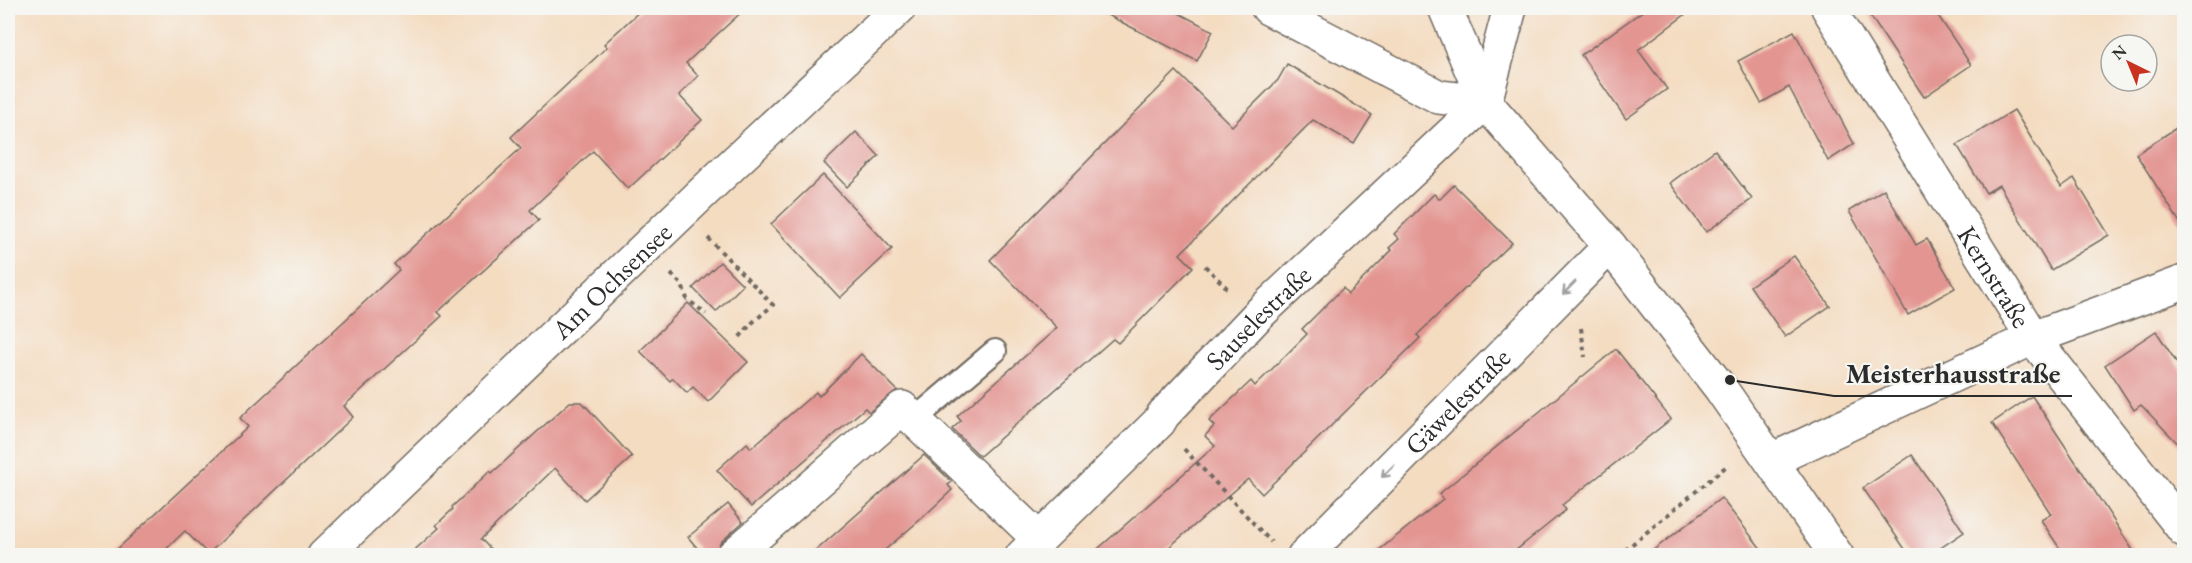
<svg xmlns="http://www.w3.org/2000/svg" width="2192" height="563" font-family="'EB Garamond',serif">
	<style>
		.building { fill: #e39592 }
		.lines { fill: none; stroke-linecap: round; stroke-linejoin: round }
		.lane-casing { stroke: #716960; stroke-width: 26 }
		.street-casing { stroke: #716960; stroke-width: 36 }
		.secondary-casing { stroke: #716960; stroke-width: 36 }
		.path { stroke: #716960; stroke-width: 4; stroke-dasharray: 4.5 4.5; stroke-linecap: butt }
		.lane { stroke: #fff; stroke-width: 22 }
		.street { stroke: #fff; stroke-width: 33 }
		.secondary { stroke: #fff; stroke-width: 33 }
		.oneway { stroke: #a0a0a0 }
		.labels { text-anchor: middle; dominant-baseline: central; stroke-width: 4.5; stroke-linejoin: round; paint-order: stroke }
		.street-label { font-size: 27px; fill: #2b2b2b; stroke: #f6f6f2 }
		.leader { fill: none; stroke: #2b2b2b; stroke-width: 2 }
		.callout-dot { fill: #2b2b2b; stroke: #f6f6f2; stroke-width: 2 }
		.callout-label { font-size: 28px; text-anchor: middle; font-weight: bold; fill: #2b2b2b; stroke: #f6f6f2; stroke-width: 4.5; stroke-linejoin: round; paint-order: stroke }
	</style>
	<rect width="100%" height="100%" fill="#f6f6f2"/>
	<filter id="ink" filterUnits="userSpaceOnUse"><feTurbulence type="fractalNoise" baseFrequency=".0167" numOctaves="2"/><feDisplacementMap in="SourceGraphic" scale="12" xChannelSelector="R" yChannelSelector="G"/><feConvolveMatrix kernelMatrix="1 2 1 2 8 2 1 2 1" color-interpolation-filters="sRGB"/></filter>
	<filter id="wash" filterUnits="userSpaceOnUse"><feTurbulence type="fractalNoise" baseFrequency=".008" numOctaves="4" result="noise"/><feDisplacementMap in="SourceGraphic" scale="24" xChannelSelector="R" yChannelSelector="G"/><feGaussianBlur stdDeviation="1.35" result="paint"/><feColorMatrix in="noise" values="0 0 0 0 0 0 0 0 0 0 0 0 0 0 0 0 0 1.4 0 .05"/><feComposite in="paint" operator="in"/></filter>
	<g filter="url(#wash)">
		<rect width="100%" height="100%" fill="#f4dcc1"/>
		<g id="blocks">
			<g class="building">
				<path d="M 643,8 L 746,8 L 686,63 L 698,76 L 679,95 L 702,120 L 628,189 L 593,151 L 530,210 L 539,220 L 438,312 L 442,316 L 344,406 L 353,417 L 208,554 L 185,531 L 160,555 L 111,555 L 248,427 L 240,418 L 399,270 L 394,264 L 521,148 L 511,137 L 607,47 L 604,44 Z"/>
				<path d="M 1094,8 L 1169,8 L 1213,31 L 1197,61 Z"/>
				<path d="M 1647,8 L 1694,8 L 1638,50 L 1667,89 L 1626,119 L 1581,55 Z"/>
				<path d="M 1865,8 L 1933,8 L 1971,65 L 1924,97 Z"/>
				<path d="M 1794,31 L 1854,144 L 1828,161 L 1789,87 L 1761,103 L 1738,61 Z"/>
				<path d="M 1287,64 L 1372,115 L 1354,144 L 1313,120 L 1180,254 L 1193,267 L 1118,343 L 1113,339 L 980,456 L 952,429 L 961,421 L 957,416 L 1057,328 L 990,260 L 1176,71 L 1232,126 L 1278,80 Z"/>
				<path d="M 2014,110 L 2061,187 L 2074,178 L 2109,235 L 2051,270 L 1999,185 L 1986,193 L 1957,145 Z"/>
				<path d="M 2184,123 L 2184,229 L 2136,154 Z"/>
				<path d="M 856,132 L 879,156 L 847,187 L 824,163 Z"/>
				<path d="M 1715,150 L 1752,199 L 1706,232 L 1670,183 Z"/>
				<path d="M 823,175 L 892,249 L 840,298 L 771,224 Z"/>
				<path d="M 1454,185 L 1512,243 L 1417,335 L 1420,338 L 1262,494 L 1248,479 L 1160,555 L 1091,555 L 1215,446 L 1205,436 L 1214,426 L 1209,421 L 1251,381 L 1255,386 L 1307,334 L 1302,329 L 1343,288 L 1348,294 L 1392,250 L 1389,248 L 1399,239 L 1394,234 L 1434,194 L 1440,199 Z"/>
				<path d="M 1884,189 L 1916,245 L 1927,239 L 1955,288 L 1908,315 L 1849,211 Z"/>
				<path d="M 1794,256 L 1830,306 L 1785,337 L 1750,286 Z"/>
				<path d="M 720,262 L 743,285 L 716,312 L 693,288 Z"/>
				<path d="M 688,303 L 748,362 L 708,402 L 693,387 L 687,393 L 673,378 L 670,381 L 640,351 Z"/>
				<path d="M 2156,331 L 2184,374 L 2184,450 L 2141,405 L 2134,410 L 2105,365 Z"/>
				<path d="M 1616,349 L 1671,419 L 1562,505 L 1566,510 L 1510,555 L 1373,555 L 1443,499 L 1439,494 Z"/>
				<path d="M 861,354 L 897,390 L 869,412 L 865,408 L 751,507 L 717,470 L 747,443 L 751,448 L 816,392 L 819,396 Z"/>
				<path d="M 2032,396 L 2079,467 L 2136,555 L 2064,555 L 2041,520 L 2051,514 L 1992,423 Z"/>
				<path d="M 570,402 L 582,402 L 632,457 L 585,500 L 555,468 L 481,539 L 496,555 L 409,555 L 439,528 L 436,525 L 453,509 L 452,507 L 490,471 L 492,473 Z"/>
				<path d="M 924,455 L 952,482 L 948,485 L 952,490 L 921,519 L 879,555 L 811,555 Z"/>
				<path d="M 1912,455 L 1964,532 L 1930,555 L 1909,555 L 1863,488 Z"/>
				<path d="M 1721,498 L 1766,555 L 1647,555 Z"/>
				<path d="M 728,504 L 743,522 L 721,542 L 715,553 L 712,555 L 703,555 L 688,537 Z"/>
			</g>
		</g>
	</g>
	<g filter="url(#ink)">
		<use href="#blocks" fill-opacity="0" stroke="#716960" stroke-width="1.5"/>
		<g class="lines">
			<defs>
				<path id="lane" d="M 914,420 L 995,351"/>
				<g id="street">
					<path d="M 1268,8 L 1439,97 L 1485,102"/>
					<path id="s1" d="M 1828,8 L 2033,338 L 2184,530"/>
					<path d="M 1485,102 L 1510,8"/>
					<path d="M 1772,460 L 2033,338 L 2184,282"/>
					<path id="s2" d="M 324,556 L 717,179 L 899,8"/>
					<path d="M 733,556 L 902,408 L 1038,538"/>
					<path id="s3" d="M 1022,556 L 1159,422 L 1163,415 L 1259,314 L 1485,102"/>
					<path id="s4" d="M 1304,556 L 1610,246"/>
				</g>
				<path id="secondary" d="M 1445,8 L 1485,102 L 1610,246 L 1721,389 L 1837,556"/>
			</defs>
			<use href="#lane" class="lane-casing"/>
			<use href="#street" class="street-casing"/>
			<use href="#secondary" class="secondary-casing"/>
			<g class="path">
				<path d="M 708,238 L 773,305 L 752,323 L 738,339"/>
				<path d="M 1205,266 L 1230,291"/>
				<path d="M 671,274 L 682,285 L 687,299 L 706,314"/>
				<path d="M 1581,328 L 1585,357"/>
				<path d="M 1184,449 L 1271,542"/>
				<path d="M 1618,556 L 1729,464"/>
			</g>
			<use href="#lane" class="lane"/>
			<use href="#street" class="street"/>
			<use href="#secondary" class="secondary"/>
		</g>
		<defs><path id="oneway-shaft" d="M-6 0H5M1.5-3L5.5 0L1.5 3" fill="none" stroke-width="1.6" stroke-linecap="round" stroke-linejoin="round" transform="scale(1.5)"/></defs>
		<g class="oneway">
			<use href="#oneway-shaft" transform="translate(1569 288) rotate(135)"/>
			<use href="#oneway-shaft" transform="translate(1388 471) rotate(135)"/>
		</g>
	</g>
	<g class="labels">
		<g class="street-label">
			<text stroke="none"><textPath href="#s1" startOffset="316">Kernstraße</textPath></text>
			<text stroke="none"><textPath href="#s2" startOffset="398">Am Ochsensee</textPath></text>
			<text stroke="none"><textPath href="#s3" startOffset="336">Sauselestraße</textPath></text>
			<text stroke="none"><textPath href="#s4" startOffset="218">Gäwelestraße</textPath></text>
		</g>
	</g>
	<path class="leader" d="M1730 380L1834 396H2072"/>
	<circle class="callout-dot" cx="1730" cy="380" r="6"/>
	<g class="callout-label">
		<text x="1953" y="383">Meisterhausstraße</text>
	</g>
	<rect width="2192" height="563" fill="none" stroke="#f6f6f2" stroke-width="30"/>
	<g transform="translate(2129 63) rotate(317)"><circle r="28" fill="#f6f6f2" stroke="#a5a5a2" stroke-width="1.5"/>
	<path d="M0-4.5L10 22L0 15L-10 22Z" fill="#c8321e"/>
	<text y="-9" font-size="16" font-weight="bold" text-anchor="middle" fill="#2b2b2b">N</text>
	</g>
</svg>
